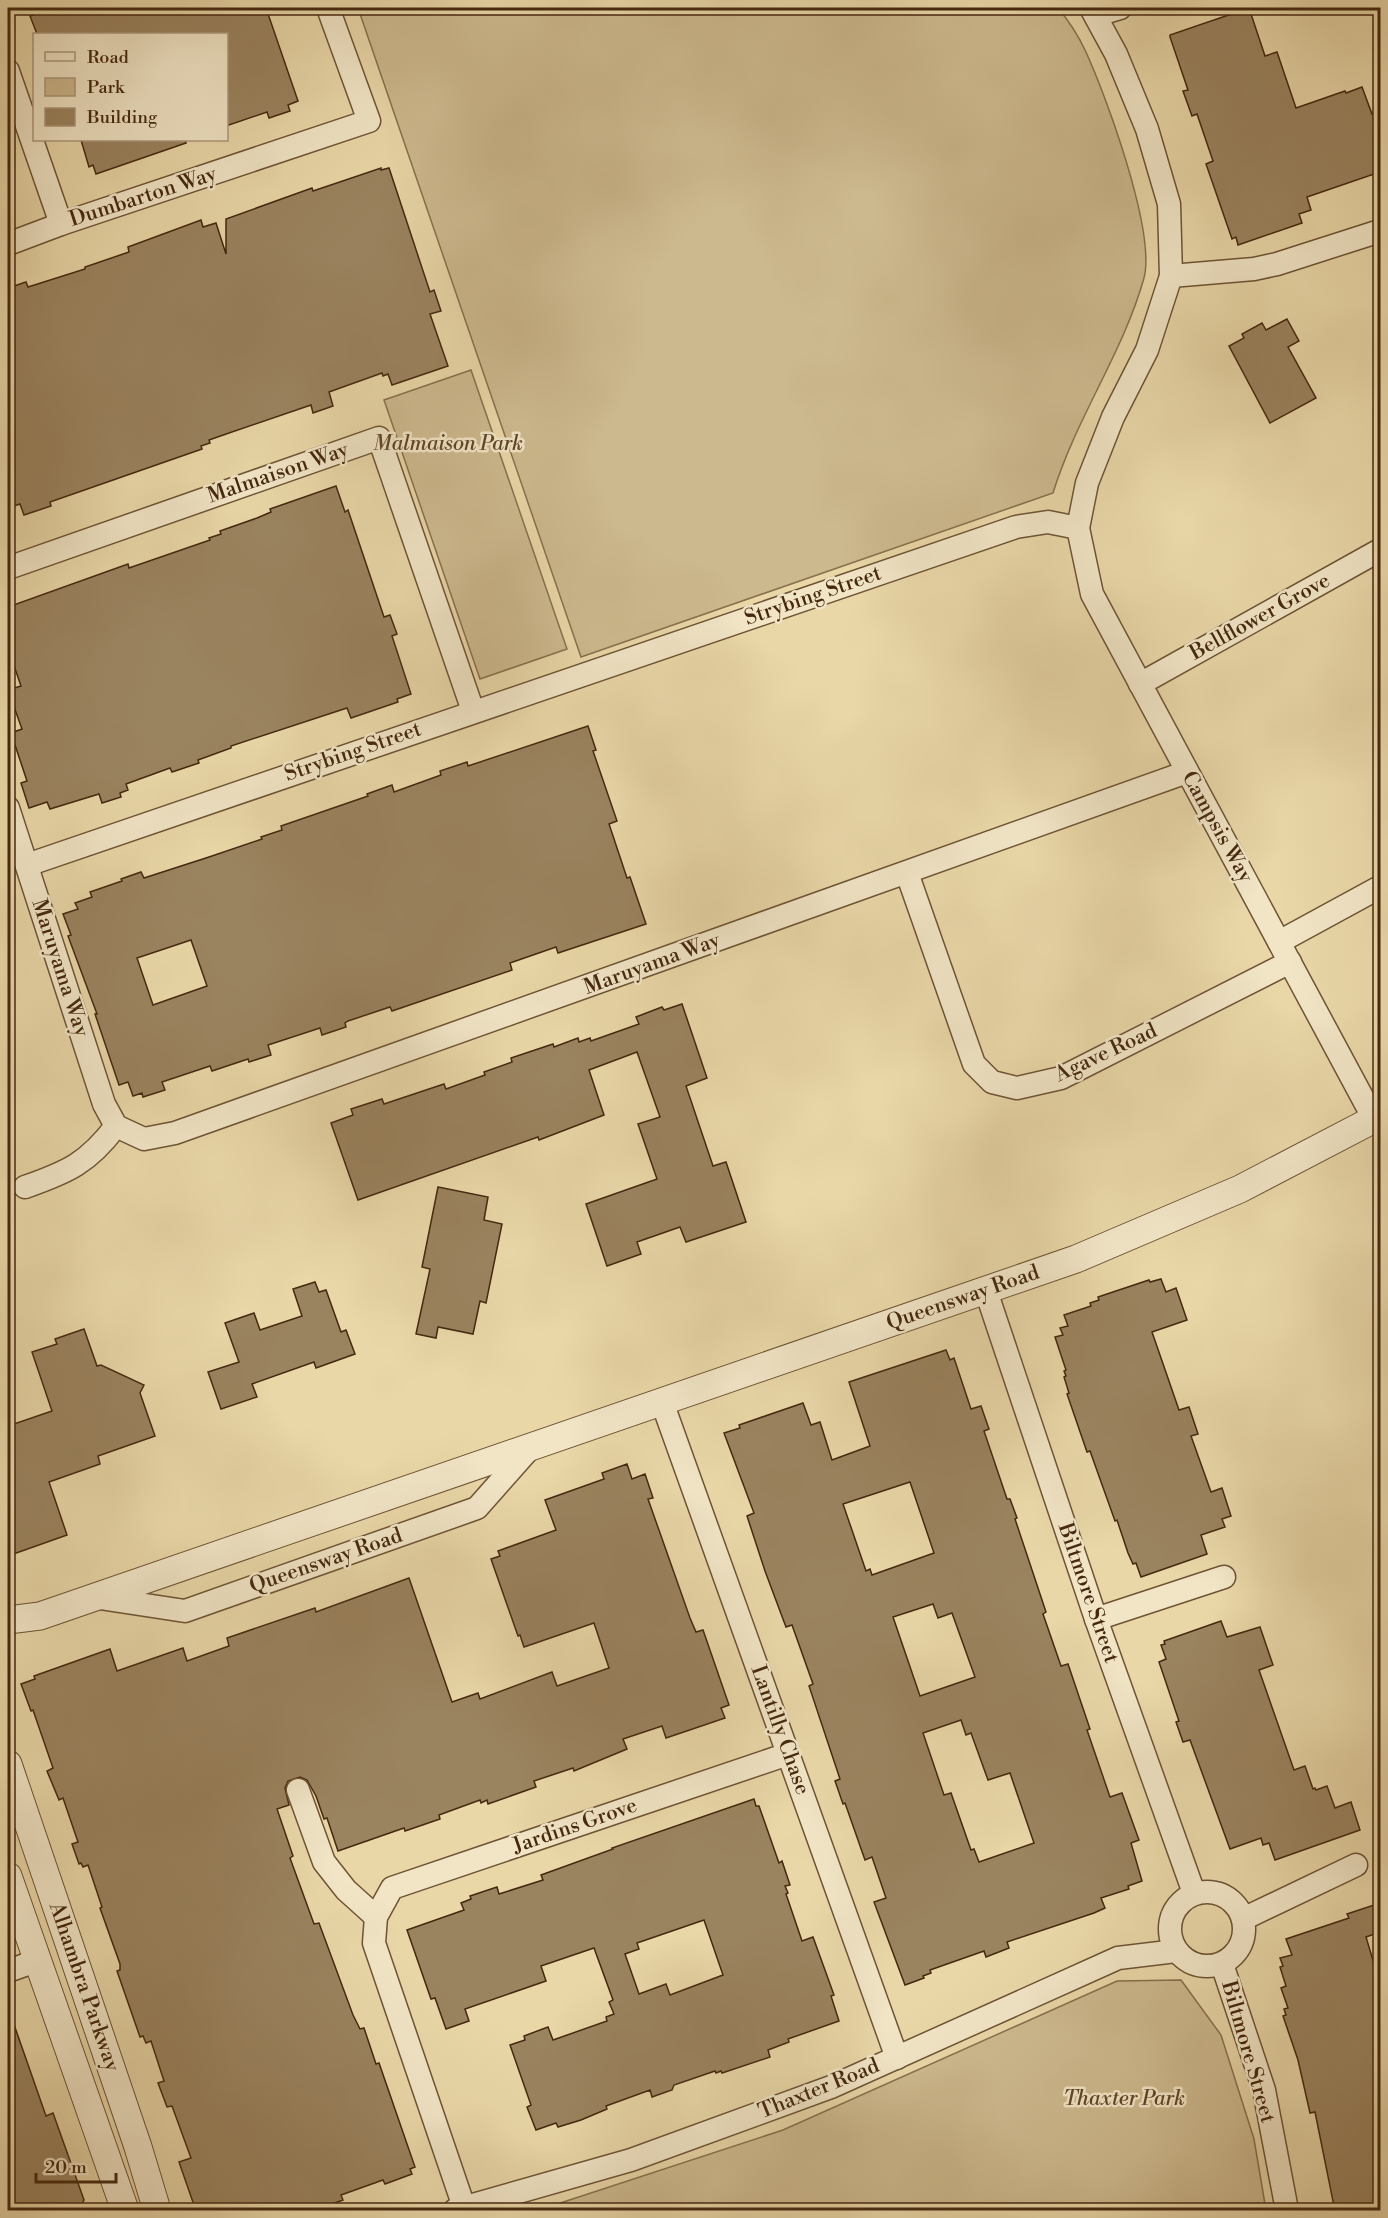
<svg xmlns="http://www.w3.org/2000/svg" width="1388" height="2218" font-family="'Libre Bodoni',serif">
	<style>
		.green { fill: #cdb98e; stroke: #89704e; stroke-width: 1.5 }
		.building { fill: #9a835f; stroke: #45280f; stroke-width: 1.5; fill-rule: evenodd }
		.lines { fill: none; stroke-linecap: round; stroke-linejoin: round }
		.minor-casing { stroke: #6e5435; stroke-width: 25 }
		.tertiary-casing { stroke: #6e5435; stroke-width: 29 }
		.minor { stroke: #f1e5c6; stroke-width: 22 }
		.tertiary { stroke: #f1e5c6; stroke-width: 27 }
		.labels { text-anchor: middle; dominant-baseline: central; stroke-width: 5; stroke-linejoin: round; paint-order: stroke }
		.street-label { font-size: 21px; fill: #45280f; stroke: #f1e5c6 }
		.park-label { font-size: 21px; font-style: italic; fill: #604528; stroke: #f1e5c6 }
	</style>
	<rect width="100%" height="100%" fill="#e9d7a8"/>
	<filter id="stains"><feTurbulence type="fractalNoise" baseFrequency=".00333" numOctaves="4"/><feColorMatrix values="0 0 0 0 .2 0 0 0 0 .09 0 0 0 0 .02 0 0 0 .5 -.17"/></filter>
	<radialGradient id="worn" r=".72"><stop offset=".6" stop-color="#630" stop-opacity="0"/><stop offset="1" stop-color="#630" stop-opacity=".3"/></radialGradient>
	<g class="green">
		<path d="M 358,8 L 1058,8 C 1068,20 1078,35 1085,50 C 1106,95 1156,232 1144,278 C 1123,353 1076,418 1053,493 L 581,657 Z"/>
		<path d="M 471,370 L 567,649 L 480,679 L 384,400 Z"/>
		<path d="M 1181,1980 L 1221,2035 L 1254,2139 L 1266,2210 L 539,2210 L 783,2130 L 1117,1981 Z"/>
	</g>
	<g class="building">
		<path d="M 37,8 L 266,8 L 298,101 L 288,105 L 290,111 L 269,118 L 267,112 L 226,126 L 226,34 L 37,34 L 30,16 L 39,13 Z"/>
		<path d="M 1249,8 L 1265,56 L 1277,52 L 1296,108 L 1345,91 L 1346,93 L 1362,87 L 1372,114 L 1380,111 L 1380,172 L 1307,197 L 1311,210 L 1299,214 L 1302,223 L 1238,245 L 1236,237 L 1232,239 L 1206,164 L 1213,161 L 1197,114 L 1192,116 L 1183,91 L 1188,90 L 1170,37 L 1170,35 Z"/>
		<path d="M 81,140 L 185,140 L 186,143 L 96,174 L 93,165 L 89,167 Z"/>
		<path d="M 381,168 L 381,170 L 389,168 L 430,292 L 434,290 L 441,311 L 430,314 L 448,366 L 392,385 L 388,374 L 383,376 L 382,373 L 329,392 L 333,406 L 313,413 L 311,405 L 229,433 L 209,440 L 210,443 L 201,446 L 202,449 L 50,502 L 51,506 L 24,515 L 20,504 L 8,508 L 8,288 L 26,282 L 28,287 L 85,269 L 85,267 L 129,252 L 128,247 L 201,220 L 203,227 L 216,223 L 226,254 L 226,219 L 312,188 L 313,191 Z"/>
		<path d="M 1287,319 L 1299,341 L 1288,347 L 1316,398 L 1270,423 L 1229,346 L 1244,338 L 1242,334 L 1262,323 L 1266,330 Z"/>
		<path d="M 336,486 L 345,512 L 348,510 L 384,617 L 390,615 L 397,634 L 392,636 L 411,694 L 397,699 L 398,702 L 351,718 L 347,708 L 231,746 L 231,748 L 198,760 L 199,763 L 172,772 L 170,768 L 126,784 L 128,790 L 120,793 L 121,797 L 102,803 L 99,794 L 50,809 L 47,802 L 29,808 L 21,783 L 27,781 L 11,733 L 22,729 L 8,690 L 21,686 L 8,648 L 8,607 L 128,564 L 129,568 L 210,540 L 209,538 L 221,534 L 220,531 L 257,518 L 271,512 L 270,509 Z"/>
		<path d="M 588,726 L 596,750 L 593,751 L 617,821 L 609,824 L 627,878 L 630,877 L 646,924 L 558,953 L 556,947 L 510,963 L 512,970 L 392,1011 L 390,1007 L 348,1021 L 345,1023 L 346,1027 L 322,1035 L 320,1028 L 268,1045 L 271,1055 L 249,1062 L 248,1059 L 212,1071 L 210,1066 L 162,1082 L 165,1090 L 143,1097 L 142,1093 L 133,1096 L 128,1082 L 119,1085 L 95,1014 L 97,1014 L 68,936 L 71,935 L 63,914 L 78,909 L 75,903 L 92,897 L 90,892 L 122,881 L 121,879 L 141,872 L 144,878 L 209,857 L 262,839 L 261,837 L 282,830 L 281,826 L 368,796 L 367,794 L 392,785 L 394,792 L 441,775 L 440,771 L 467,762 L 468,766 ZM 191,940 L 207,986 L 153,1005 L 137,958 Z"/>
		<path d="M 682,1004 L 707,1078 L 686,1086 L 713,1166 L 726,1162 L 746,1222 L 686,1242 L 680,1227 L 637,1242 L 641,1254 L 607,1266 L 586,1204 L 657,1179 L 638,1124 L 660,1117 L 637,1052 L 589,1070 L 604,1115 L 539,1140 L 538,1137 L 358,1200 L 331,1123 L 353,1115 L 351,1109 L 382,1099 L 384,1104 L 444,1084 L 446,1089 L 485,1075 L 484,1072 L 512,1062 L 511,1058 L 553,1044 L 554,1047 L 578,1038 L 579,1042 L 590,1038 L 591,1041 L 639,1024 L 636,1017 L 662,1007 L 664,1010 Z"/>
		<path d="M 438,1187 L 488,1197 L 484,1220 L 502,1224 L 486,1303 L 480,1301 L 473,1334 L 438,1327 L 436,1338 L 416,1334 L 430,1269 L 422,1267 Z"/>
		<path d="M 1161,1279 L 1166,1292 L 1176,1288 L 1187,1320 L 1152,1332 L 1179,1410 L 1189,1407 L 1198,1434 L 1191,1436 L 1211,1492 L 1222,1488 L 1231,1516 L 1222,1519 L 1225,1527 L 1201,1535 L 1207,1554 L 1141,1577 L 1136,1563 L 1133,1564 L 1128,1553 L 1117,1520 L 1115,1521 L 1090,1451 L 1087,1452 L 1067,1394 L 1069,1393 L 1064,1377 L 1066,1376 L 1064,1371 L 1066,1370 L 1055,1337 L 1063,1335 L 1060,1328 L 1068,1326 L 1064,1315 L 1091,1306 L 1090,1303 L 1099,1300 L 1098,1297 L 1149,1280 L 1150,1282 Z"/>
		<path d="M 315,1282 L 319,1292 L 326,1290 L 341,1332 L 346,1330 L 355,1354 L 316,1368 L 314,1362 L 252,1384 L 257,1397 L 221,1409 L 208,1372 L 239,1362 L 225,1323 L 254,1313 L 260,1330 L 302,1316 L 293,1289 Z"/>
		<path d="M 84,1329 L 97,1366 L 101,1365 L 144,1385 L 140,1393 L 155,1436 L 98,1456 L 100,1464 L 49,1482 L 67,1535 L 8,1556 L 8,1426 L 52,1411 L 32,1352 L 57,1344 L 55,1339 Z"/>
		<path d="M 946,1350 L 950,1360 L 954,1358 L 971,1409 L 981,1406 L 989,1429 L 984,1431 L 1007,1499 L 1010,1499 L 1017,1518 L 1015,1519 L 1046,1612 L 1043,1614 L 1061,1666 L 1068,1664 L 1090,1729 L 1087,1730 L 1110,1797 L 1122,1793 L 1139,1840 L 1131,1843 L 1142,1881 L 1128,1886 L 1129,1889 L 1101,1898 L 1105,1908 L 1094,1913 L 1007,1942 L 1009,1948 L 986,1957 L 984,1951 L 930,1970 L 931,1973 L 923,1976 L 924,1978 L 905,1985 L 874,1902 L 886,1898 L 872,1857 L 865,1860 L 845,1803 L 843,1804 L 835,1781 L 840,1779 L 809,1686 L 813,1684 L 792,1625 L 786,1627 L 765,1571 L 747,1516 L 754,1513 L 724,1433 L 740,1428 L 739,1425 L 803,1403 L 811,1425 L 820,1422 L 832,1460 L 870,1446 L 849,1382 ZM 910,1482 L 934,1553 L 872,1575 L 870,1569 L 866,1571 L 843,1504 ZM 933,1604 L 938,1618 L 952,1613 L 975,1677 L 920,1696 L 893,1617 ZM 961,1720 L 966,1735 L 971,1733 L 988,1780 L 1010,1773 L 1034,1843 L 979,1862 L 974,1849 L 971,1850 L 951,1793 L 944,1795 L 923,1733 Z"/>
		<path d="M 627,1464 L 632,1479 L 645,1474 L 653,1498 L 648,1499 L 690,1618 L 696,1632 L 703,1630 L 729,1705 L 721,1708 L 725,1718 L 666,1738 L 662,1726 L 623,1739 L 627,1749 L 574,1771 L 573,1768 L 534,1781 L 536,1787 L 488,1804 L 487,1800 L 481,1803 L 480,1800 L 439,1815 L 440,1819 L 405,1831 L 404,1828 L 338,1851 L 327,1818 L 324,1819 L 316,1796 L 307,1780 L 300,1777 L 288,1781 L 285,1788 L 289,1805 L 277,1809 L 293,1856 L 290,1858 L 314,1924 L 319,1923 L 353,2015 L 360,2029 L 364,2028 L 376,2064 L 379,2063 L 415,2167 L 410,2169 L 412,2174 L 385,2184 L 383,2180 L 341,2195 L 343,2200 L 314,2211 L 196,2211 L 179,2162 L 191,2158 L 172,2106 L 167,2107 L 158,2083 L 164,2081 L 151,2041 L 146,2043 L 143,2036 L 140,2037 L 117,1971 L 120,1970 L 120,1964 L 100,1908 L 102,1907 L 88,1865 L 83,1867 L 81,1863 L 79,1864 L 72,1844 L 78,1842 L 63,1798 L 59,1800 L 47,1771 L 53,1768 L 33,1710 L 31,1711 L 21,1684 L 35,1679 L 34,1676 L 110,1649 L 117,1671 L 183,1648 L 187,1661 L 229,1646 L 227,1638 L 315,1608 L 316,1612 L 409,1578 L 452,1702 L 478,1693 L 480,1699 L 552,1672 L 557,1686 L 609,1668 L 594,1623 L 524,1647 L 520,1635 L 518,1636 L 491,1559 L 500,1556 L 498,1551 L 556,1530 L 545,1500 L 604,1479 L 602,1473 Z"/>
		<path d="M 1221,1621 L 1227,1637 L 1260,1627 L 1273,1665 L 1259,1670 L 1294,1770 L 1305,1766 L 1313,1789 L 1315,1788 L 1316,1790 L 1327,1786 L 1335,1808 L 1351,1802 L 1360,1830 L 1275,1860 L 1269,1843 L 1263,1845 L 1261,1838 L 1230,1849 L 1190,1740 L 1183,1742 L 1176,1722 L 1179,1721 L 1159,1662 L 1166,1659 L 1161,1645 L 1165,1644 L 1164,1641 Z"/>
		<path d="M 754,1799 L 756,1806 L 759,1806 L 779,1863 L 782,1861 L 790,1885 L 785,1886 L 788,1893 L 786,1894 L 802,1941 L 813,1937 L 834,1995 L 831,1996 L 839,2021 L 788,2039 L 789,2042 L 768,2050 L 770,2057 L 722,2073 L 721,2071 L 716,2073 L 715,2071 L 674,2085 L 672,2090 L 652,2097 L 650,2090 L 606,2106 L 607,2109 L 581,2120 L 558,2127 L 556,2123 L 536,2130 L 527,2107 L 531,2105 L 510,2045 L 525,2040 L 524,2036 L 548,2027 L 553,2040 L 607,2021 L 606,2017 L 614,2014 L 609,2002 L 613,2000 L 594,1948 L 541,1966 L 546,1981 L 465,2009 L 469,2021 L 446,2029 L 435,1998 L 431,1999 L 407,1930 L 464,1910 L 461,1903 L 471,1899 L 470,1896 L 497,1887 L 499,1894 L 543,1880 L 541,1875 L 613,1849 L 612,1848 ZM 704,1920 L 723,1975 L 670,1995 L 666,1984 L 639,1994 L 625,1954 L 639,1949 L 637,1943 Z"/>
		<path d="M 1380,1903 L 1380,1932 L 1366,1937 L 1380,1984 L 1380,2211 L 1335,2211 L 1315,2112 L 1310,2113 L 1298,2060 L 1283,2016 L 1286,2015 L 1284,2009 L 1288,2008 L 1281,1988 L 1286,1986 L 1280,1967 L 1283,1966 L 1280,1958 L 1292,1955 L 1286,1939 L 1349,1918 L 1347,1914 Z"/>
		<path d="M 8,2016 L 11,2016 L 46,2116 L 53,2113 L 84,2200 L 80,2208 L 73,2211 L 8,2211 Z"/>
	</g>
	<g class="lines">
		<defs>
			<g id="minor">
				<path d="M 1097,15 L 1120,8"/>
				<path d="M 8,71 L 61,224"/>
				<path d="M 8,244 L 61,224 L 369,121 L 328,8"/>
				<path d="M 1171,276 L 1254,269 L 1277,264 L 1380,231"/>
				<path d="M 1078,528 L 1092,594 L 1374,1119"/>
				<path d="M 8,568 L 379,438 L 473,711"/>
				<path d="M 1140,684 L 1380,550"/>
				<path d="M 8,808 L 104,1104 L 116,1126 L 144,1139 L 175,1133 L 1187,772"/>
				<path d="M 27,865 L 1016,527 L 1048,522 L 1078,528 L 1087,483 L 1113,417 L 1147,350 L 1171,276 L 1169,204 L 1147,129 L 1116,54 L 1091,8"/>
				<path d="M 907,873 L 974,1064 L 992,1082 L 1017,1088 L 1061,1078 L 1290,962"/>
				<path d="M 1279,942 L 1380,887"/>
				<path d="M 25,1187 C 68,1172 88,1163 116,1126"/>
				<path d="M 986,1291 L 1096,1619 L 1194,1893"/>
				<path d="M 662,1402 L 897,2058"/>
				<path d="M 93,1597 L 185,1611 L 477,1508 L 531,1447"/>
				<path d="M 1096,1619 L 1224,1577"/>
				<path d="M 298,1790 L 324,1862 L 346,1890 L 376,1917"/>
				<circle cx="1207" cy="1929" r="37"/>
				<path d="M 1243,1919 L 1356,1865"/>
				<path d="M 1222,1964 L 1264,2090 L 1287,2210"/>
				<path d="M 8,1971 L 36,1961"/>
				<path d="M 464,2207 L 374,1943 L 376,1917 L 392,1888 L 788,1754"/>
				<path d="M 455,2210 L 631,2160 L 831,2087 L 1118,1958 L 1176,1951"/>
			</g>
			<g id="tertiary">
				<path d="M 8,1620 L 40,1616 L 1076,1259 L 1240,1189 L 1380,1116"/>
				<path d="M 8,1764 L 138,2147 L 157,2210"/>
				<path d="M 8,1876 L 125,2210"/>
			</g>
		</defs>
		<use href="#minor" class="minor-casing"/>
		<use href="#tertiary" class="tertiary-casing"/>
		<use href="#minor" class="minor"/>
		<use href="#tertiary" class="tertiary"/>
	</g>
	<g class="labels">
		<g class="street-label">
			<text transform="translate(143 197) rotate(-18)">Dumbarton Way</text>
			<text transform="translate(278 473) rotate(-19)">Malmaison Way</text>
			<text transform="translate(813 596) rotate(-19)">Strybing Street</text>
			<text transform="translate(1260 617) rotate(-29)">Bellflower Grove</text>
			<text transform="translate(353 752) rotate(-19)">Strybing Street</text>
			<text transform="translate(1217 827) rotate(61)">Campsis Way</text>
			<text transform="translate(652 964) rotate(-20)">Maruyama Way</text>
			<text transform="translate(60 968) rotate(72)">Maruyama Way</text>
			<text transform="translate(1106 1053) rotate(-25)">Agave Road</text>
			<text transform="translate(963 1298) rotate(-19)">Queensway Road</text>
			<text transform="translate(326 1561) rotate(-19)">Queensway Road</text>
			<text transform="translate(1088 1593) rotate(71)">Biltmore Street</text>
			<text transform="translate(780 1730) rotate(70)">Lantilly Chase</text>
			<text transform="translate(575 1826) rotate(-19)">Jardins Grove</text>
			<text transform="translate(84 1987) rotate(71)">Alhambra Parkway</text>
			<text transform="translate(1248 2052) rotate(74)">Biltmore Street</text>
			<text transform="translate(819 2089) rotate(-22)">Thaxter Road</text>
		</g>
		<g class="park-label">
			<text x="448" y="444">Malmaison Park</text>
			<text x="1124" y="2099">Thaxter Park</text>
		</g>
	</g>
	<rect width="1388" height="2218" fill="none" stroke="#e9d7a8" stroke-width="30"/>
	<rect x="9" y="9" width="1370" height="2200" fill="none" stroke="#45280f" stroke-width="3"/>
	<rect x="15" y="15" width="1358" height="2188" fill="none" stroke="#45280f" stroke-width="1.5"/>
	<rect x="33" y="33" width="195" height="108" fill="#f1e5c6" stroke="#ac997d" stroke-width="1.5"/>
	<rect x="45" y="52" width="30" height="9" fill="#f1e5c6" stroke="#ac997d" stroke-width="1.5"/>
	<text x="87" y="63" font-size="18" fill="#45280f">Road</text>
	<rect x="45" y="78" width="30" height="18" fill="#cdb98e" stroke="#ac997d" stroke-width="1.5"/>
	<text x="87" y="93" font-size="18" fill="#45280f">Park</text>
	<rect x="45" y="108" width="30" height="18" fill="#9a835f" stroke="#ac997d" stroke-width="1.5"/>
	<text x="87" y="123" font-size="18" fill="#45280f">Building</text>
	<path d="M36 2173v9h80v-9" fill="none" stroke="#45280f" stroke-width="3"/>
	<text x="45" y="2173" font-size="18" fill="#45280f" stroke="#f1e5c6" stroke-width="4.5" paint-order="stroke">20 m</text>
	<rect width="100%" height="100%" filter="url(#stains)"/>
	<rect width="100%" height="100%" fill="url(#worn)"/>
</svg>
